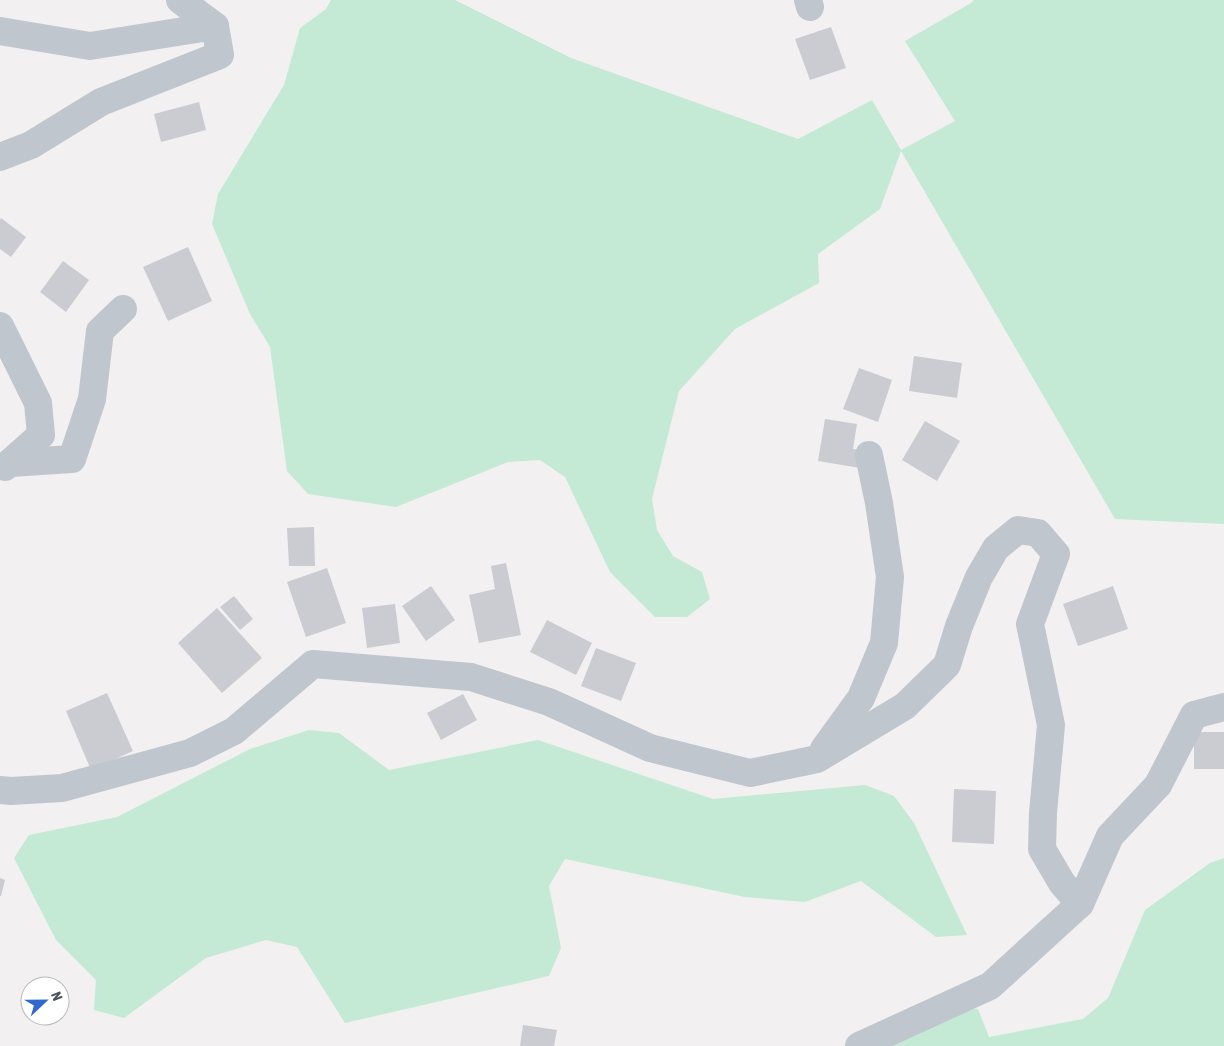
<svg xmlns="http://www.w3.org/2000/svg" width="1224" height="1046" font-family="'Asap Condensed',sans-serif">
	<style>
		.green { fill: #c4ead6 }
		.building { fill: #cbccd2 }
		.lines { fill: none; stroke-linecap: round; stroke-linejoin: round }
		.minor { stroke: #c0c6cd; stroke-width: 28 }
	</style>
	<rect width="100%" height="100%" fill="#f2f0f0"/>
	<g class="green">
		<path d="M 331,0 L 455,0 L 571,58 L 798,139 L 872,100 L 901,150 L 955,121 L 905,41 L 971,3 L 974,0 L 1224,0 L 1224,524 L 1115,519 L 901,151 L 880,209 L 818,254 L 819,283 L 735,329 L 679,391 L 652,499 L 657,530 L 673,556 L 702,572 L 710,599 L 687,617 L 655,617 L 610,572 L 565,477 L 540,460 L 508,462 L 396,507 L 308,494 L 287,471 L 270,347 L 250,314 L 212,224 L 218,194 L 284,85 L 300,28 L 326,9 Z"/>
		<path d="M 309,730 L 339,733 L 389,770 L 538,740 L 713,799 L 865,785 L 894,796 L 914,823 L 967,935 L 936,937 L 861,881 L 805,902 L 745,897 L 565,859 L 549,886 L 561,948 L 549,976 L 345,1023 L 297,947 L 266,940 L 206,958 L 124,1018 L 94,1010 L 96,980 L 56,940 L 14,858 L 29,835 L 117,817 L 250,749 Z"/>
		<path d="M 1224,858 L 1224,1046 L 888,1046 L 947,1007 L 978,1009 L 989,1037 L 1083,1019 L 1108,998 L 1145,910 L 1210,863 Z"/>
	</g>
	<g class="building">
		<path d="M 831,27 L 846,68 L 810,80 L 795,39 Z"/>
		<path d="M 199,102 L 206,130 L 161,142 L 154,114 Z"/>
		<path d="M 1,218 L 26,237 L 11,257 L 0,249 L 0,220 Z"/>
		<path d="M 188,247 L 212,301 L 168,321 L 143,267 Z"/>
		<path d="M 63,261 L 89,280 L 66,312 L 40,292 Z"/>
		<path d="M 914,356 L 962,363 L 957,398 L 909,391 Z"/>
		<path d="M 859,368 L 892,380 L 878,422 L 843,409 Z"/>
		<path d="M 825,419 L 857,424 L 853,449 L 862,450 L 860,468 L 818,461 Z"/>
		<path d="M 925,421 L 960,441 L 937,481 L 902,460 Z"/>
		<path d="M 314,527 L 315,566 L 289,566 L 287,528 Z"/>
		<path d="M 506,563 L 521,635 L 479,643 L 469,595 L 495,589 L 491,566 Z"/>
		<path d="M 327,568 L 346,623 L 306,637 L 287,582 Z"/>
		<path d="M 431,586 L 455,620 L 426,641 L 402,606 Z"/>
		<path d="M 1113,586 L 1128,629 L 1078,646 L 1063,604 Z"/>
		<path d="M 234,596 L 253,619 L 240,630 L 220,607 Z"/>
		<path d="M 395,604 L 400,643 L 367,648 L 362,608 Z"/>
		<path d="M 217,608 L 262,658 L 222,693 L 178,643 Z"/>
		<path d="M 547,620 L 592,643 L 576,675 L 530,652 Z"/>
		<path d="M 596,648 L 636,663 L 621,701 L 581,686 Z"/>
		<path d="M 107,693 L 133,751 L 91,770 L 66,711 Z"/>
		<path d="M 463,694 L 477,720 L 441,740 L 427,713 Z"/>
		<rect x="1194" y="732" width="30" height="37"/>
		<path d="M 954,789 L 996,791 L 994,844 L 952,842 Z"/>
		<path d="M 0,878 L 5,880 L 1,896 L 0,896 Z"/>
		<path d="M 523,1025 L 557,1030 L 554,1046 L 520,1046 Z"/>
	</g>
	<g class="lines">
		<g class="minor">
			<path d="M 808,0 L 810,7"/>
			<path d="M 0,31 L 90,46 L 215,26"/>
			<path d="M 0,157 L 31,145 L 101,102 L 220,55 L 215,26 L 180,0"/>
			<path d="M 0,326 L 38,403 L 41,435 L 5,467"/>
			<path d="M 10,463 L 72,459 L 92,399 L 100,331 L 123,309"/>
			<path d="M 824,749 L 861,698 L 884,643 L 890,577 L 879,503 L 869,455"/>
			<path d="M 0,790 L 11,791 L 62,788 L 190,753 L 234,731 L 313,664 L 471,677 L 549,702 L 650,748 L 750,773 L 817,759 L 905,706 L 947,665 L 959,626 L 979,577 L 996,548 L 1018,530 L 1038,533 L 1056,554 L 1030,624 L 1051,725 L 1043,813 L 1042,849 L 1062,883 L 1080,904 L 1110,836 L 1158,785 L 1194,715 L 1224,707"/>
			<path d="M 859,1046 L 990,986 L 1080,904"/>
		</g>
	</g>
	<g transform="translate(45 1001) rotate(68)"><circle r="24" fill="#ffffff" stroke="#b7babd"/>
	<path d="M0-4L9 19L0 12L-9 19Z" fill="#2f68ce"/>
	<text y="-8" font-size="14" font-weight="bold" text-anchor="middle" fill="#4a525b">N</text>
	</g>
</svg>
